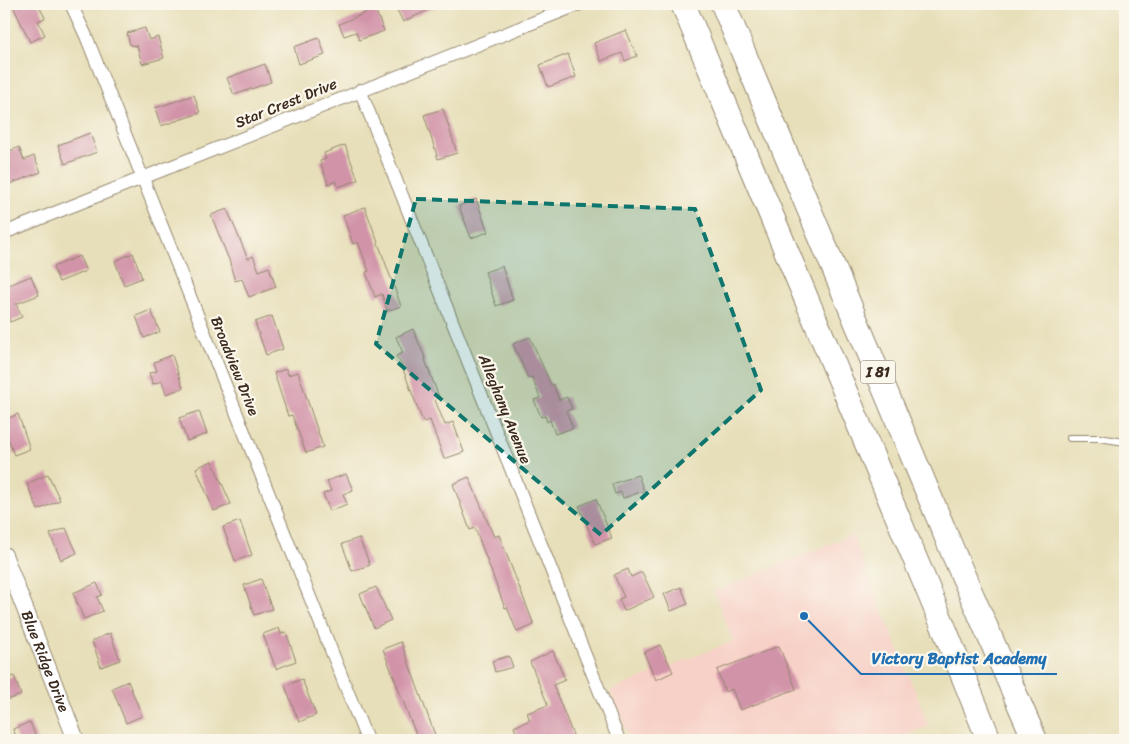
<svg xmlns="http://www.w3.org/2000/svg" width="1129" height="744" font-family="Sriracha,sans-serif">
	<style>
		.built { fill: #f7d1c7 }
		.building { fill: #d193a8 }
		.lines { fill: none; stroke-linecap: round; stroke-linejoin: round }
		.service-casing { stroke: #91846c; stroke-width: 8 }
		.minor-casing { stroke: #91846c; stroke-width: 14 }
		.tertiary-casing { stroke: #91846c; stroke-width: 18 }
		.motorway-casing { stroke: #91846c; stroke-width: 26 }
		.service { stroke: #fff; stroke-width: 6 }
		.minor { stroke: #fff; stroke-width: 12 }
		.tertiary { stroke: #fff; stroke-width: 16 }
		.motorway { stroke: #fff; stroke-width: 24 }
		.marked { fill: #0f766e; fill-opacity: 0.2; stroke: #0f766e; stroke-width: 4; stroke-dasharray: 10 6; stroke-linejoin: round }
		.labels { text-anchor: middle; dominant-baseline: central; stroke-width: 4.5; stroke-linejoin: round; paint-order: stroke }
		.shield { fill: #fbf7ec; stroke: #75685c; stroke-width: 1 }
		.shield-label { font-size: 14px; font-weight: bold; fill: #3b2a1e }
		.street-label { font-size: 15px; fill: #3b2a1e; stroke: #fbf7ec }
		.leader { fill: none; stroke: #1f6fb2; stroke-width: 2 }
		.callout-dot { fill: #1f6fb2; stroke: #fbf7ec; stroke-width: 2 }
		.callout-label { font-size: 16px; text-anchor: middle; font-weight: bold; fill: #1f6fb2; stroke: #fbf7ec; stroke-width: 4.5; stroke-linejoin: round; paint-order: stroke }
	</style>
	<rect width="100%" height="100%" fill="#fbf7ec"/>
	<filter id="ink" filterUnits="userSpaceOnUse"><feTurbulence type="fractalNoise" baseFrequency=".02" numOctaves="2"/><feDisplacementMap in="SourceGraphic" scale="10" xChannelSelector="R" yChannelSelector="G"/><feConvolveMatrix kernelMatrix="1 2 1 2 8 2 1 2 1" color-interpolation-filters="sRGB"/></filter>
	<filter id="wash" filterUnits="userSpaceOnUse"><feTurbulence type="fractalNoise" baseFrequency=".0096" numOctaves="4" result="noise"/><feDisplacementMap in="SourceGraphic" scale="20" xChannelSelector="R" yChannelSelector="G"/><feGaussianBlur stdDeviation="1.12" result="paint"/><feColorMatrix in="noise" values="0 0 0 0 0 0 0 0 0 0 0 0 0 0 0 0 0 1.4 0 .05"/><feComposite in="paint" operator="in"/></filter>
	<g filter="url(#wash)">
		<rect width="100%" height="100%" fill="#e7dfb9"/>
		<path class="built" d="M 852,535 L 929,726 L 893,740 L 630,740 L 610,691 L 733,641 L 714,592 Z"/>
		<g id="blocks">
			<g class="building">
				<path d="M 12,4 L 38,4 L 45,18 L 38,21 L 45,35 L 30,42 Z"/>
				<path d="M 394,4 L 441,4 L 403,22 Z"/>
				<path d="M 375,9 L 384,31 L 359,40 L 356,32 L 344,36 L 339,24 Z"/>
				<path d="M 145,28 L 149,40 L 158,37 L 164,58 L 142,64 L 137,46 L 130,45 L 127,33 Z"/>
				<path d="M 626,30 L 637,56 L 625,61 L 622,53 L 601,61 L 594,43 Z"/>
				<path d="M 319,38 L 325,55 L 299,64 L 294,47 Z"/>
				<path d="M 568,54 L 576,77 L 548,87 L 540,65 Z"/>
				<path d="M 265,64 L 271,82 L 234,95 L 227,78 Z"/>
				<path d="M 194,95 L 200,113 L 161,126 L 155,108 Z"/>
				<path d="M 443,109 L 457,153 L 438,159 L 424,115 Z"/>
				<path d="M 90,133 L 97,152 L 65,164 L 58,145 Z"/>
				<path d="M 345,145 L 358,180 L 338,187 L 336,181 L 328,184 L 320,161 L 326,159 L 324,153 Z"/>
				<path d="M 19,147 L 24,160 L 34,156 L 41,172 L 4,186 L 4,169 L 11,166 L 5,153 Z"/>
				<path d="M 476,199 L 488,232 L 471,238 L 459,206 Z"/>
				<path d="M 365,207 L 401,306 L 387,311 L 382,294 L 375,297 L 366,272 L 369,271 L 358,242 L 353,244 L 343,215 Z"/>
				<path d="M 227,209 L 248,259 L 253,256 L 259,271 L 269,267 L 276,287 L 249,297 L 242,279 L 235,281 L 230,265 L 231,265 L 211,215 Z"/>
				<path d="M 133,253 L 142,278 L 124,285 L 115,261 Z"/>
				<path d="M 79,256 L 86,271 L 59,282 L 53,267 Z"/>
				<path d="M 502,266 L 513,300 L 496,306 L 485,272 Z"/>
				<path d="M 31,276 L 39,295 L 16,304 L 22,317 L 10,322 L 4,307 L 4,287 Z"/>
				<path d="M 151,310 L 160,332 L 144,338 L 136,316 Z"/>
				<path d="M 272,316 L 283,349 L 266,355 L 255,322 Z"/>
				<path d="M 413,329 L 426,360 L 425,360 L 439,397 L 435,400 L 445,425 L 453,422 L 464,452 L 444,459 L 430,420 L 423,422 L 401,364 L 396,356 L 403,353 L 396,337 Z"/>
				<path d="M 530,337 L 551,385 L 553,384 L 559,400 L 567,397 L 572,409 L 566,411 L 573,428 L 555,434 L 550,420 L 547,422 L 545,416 L 541,417 L 534,400 L 540,398 L 532,377 L 528,378 L 513,344 Z"/>
				<path d="M 172,355 L 183,388 L 166,394 L 162,381 L 153,384 L 149,373 L 157,371 L 154,362 Z"/>
				<path d="M 286,369 L 288,375 L 298,372 L 323,447 L 306,453 L 292,415 L 288,416 L 274,373 Z"/>
				<path d="M 199,411 L 207,434 L 187,441 L 179,418 Z"/>
				<path d="M 18,414 L 30,449 L 14,455 L 4,426 L 4,420 Z"/>
				<path d="M 212,461 L 231,504 L 214,511 L 196,468 Z"/>
				<path d="M 48,474 L 60,500 L 38,510 L 27,484 Z"/>
				<path d="M 346,474 L 353,490 L 343,494 L 347,504 L 330,511 L 323,494 L 331,491 L 327,481 Z"/>
				<path d="M 638,475 L 644,491 L 623,498 L 621,492 L 615,494 L 612,484 Z"/>
				<path d="M 469,477 L 494,537 L 499,535 L 534,625 L 517,632 L 507,607 L 505,608 L 475,528 L 470,530 L 453,484 Z"/>
				<path d="M 596,499 L 612,538 L 595,544 L 579,506 Z"/>
				<path d="M 240,521 L 252,555 L 235,561 L 223,527 Z"/>
				<path d="M 66,528 L 77,553 L 61,560 L 50,534 Z"/>
				<path d="M 359,538 L 370,565 L 352,571 L 342,544 Z"/>
				<path d="M 628,569 L 631,577 L 642,572 L 654,597 L 624,611 L 619,599 L 624,597 L 614,575 Z"/>
				<path d="M 261,579 L 272,609 L 254,615 L 244,585 Z"/>
				<path d="M 97,583 L 102,595 L 97,597 L 103,611 L 84,619 L 73,593 Z"/>
				<path d="M 376,587 L 391,620 L 374,628 L 360,594 Z"/>
				<path d="M 681,587 L 688,604 L 671,611 L 664,594 Z"/>
				<path d="M 279,628 L 281,634 L 286,632 L 296,661 L 276,669 L 263,634 Z"/>
				<path d="M 110,633 L 120,660 L 101,667 L 92,641 Z"/>
				<path d="M 401,642 L 435,735 L 421,740 L 418,740 L 383,649 Z"/>
				<path d="M 660,645 L 673,672 L 656,680 L 644,653 Z"/>
				<path d="M 779,646 L 796,689 L 740,710 L 732,689 L 725,692 L 717,670 Z"/>
				<path d="M 553,651 L 565,680 L 553,685 L 575,740 L 550,740 L 548,735 L 536,740 L 519,740 L 514,727 L 530,720 L 527,713 L 548,705 L 530,662 Z"/>
				<path d="M 509,656 L 513,667 L 495,672 L 492,661 Z"/>
				<path d="M 14,676 L 21,695 L 4,701 L 4,679 Z"/>
				<path d="M 302,679 L 316,715 L 299,722 L 285,686 Z"/>
				<path d="M 128,681 L 142,716 L 126,723 L 112,688 Z"/>
				<path d="M 30,722 L 37,740 L 17,740 L 13,729 Z"/>
			</g>
		</g>
	</g>
	<g filter="url(#ink)">
		<use href="#blocks" fill-opacity="0" stroke="#91846c" stroke-width="1"/>
		<g class="lines">
			<defs>
				<path id="service" d="M 1070,438 L 1099,438 L 1125,442"/>
				<g id="minor">
					<path d="M 71,4 L 86,36 L 367,740"/>
					<path d="M 360,90 L 619,740"/>
					<path d="M 4,233 L 580,4"/>
				</g>
				<g id="tertiary">
					<path id="s1" d="M 4,555 L 76,740"/>
				</g>
				<g id="motorway">
					<path d="M 683,4 L 944,628 L 989,740"/>
					<path d="M 723,4 L 955,557 L 1035,740"/>
				</g>
			</defs>
			<use href="#service" class="service-casing"/>
			<use href="#minor" class="minor-casing"/>
			<use href="#tertiary" class="tertiary-casing"/>
			<use href="#motorway" class="motorway-casing"/>
			<use href="#service" class="service"/>
			<use href="#minor" class="minor"/>
			<use href="#tertiary" class="tertiary"/>
			<use href="#motorway" class="motorway"/>
		</g>
	</g>
	<path class="marked" d="M 416,199 L 695,209 L 761,390 L 601,535 L 376,344 Z"/>
	<g class="labels">
		<rect class="shield" x="860.5" y="360.5" width="35" height="23" rx="4"/>
		<g class="shield-label">
			<text x="878" y="372">I 81</text>
		</g>
		<g class="street-label">
			<text transform="translate(286 103) rotate(-22)">Star Crest Drive</text>
			<text transform="translate(235 366) rotate(68)">Broadview Drive</text>
			<text transform="translate(505 409) rotate(68)">Alleghany Avenue</text>
			<text stroke="none"><textPath href="#s1" startOffset="114">Blue Ridge Drive</textPath></text>
		</g>
	</g>
	<path class="leader" d="M804 616L861 674H1057"/>
	<circle class="callout-dot" cx="804" cy="616" r="5"/>
	<g class="callout-label">
		<text x="959" y="664">Victory Baptist Academy</text>
	</g>
	<rect width="1129" height="744" fill="none" stroke="#fbf7ec" stroke-width="20"/>
</svg>
